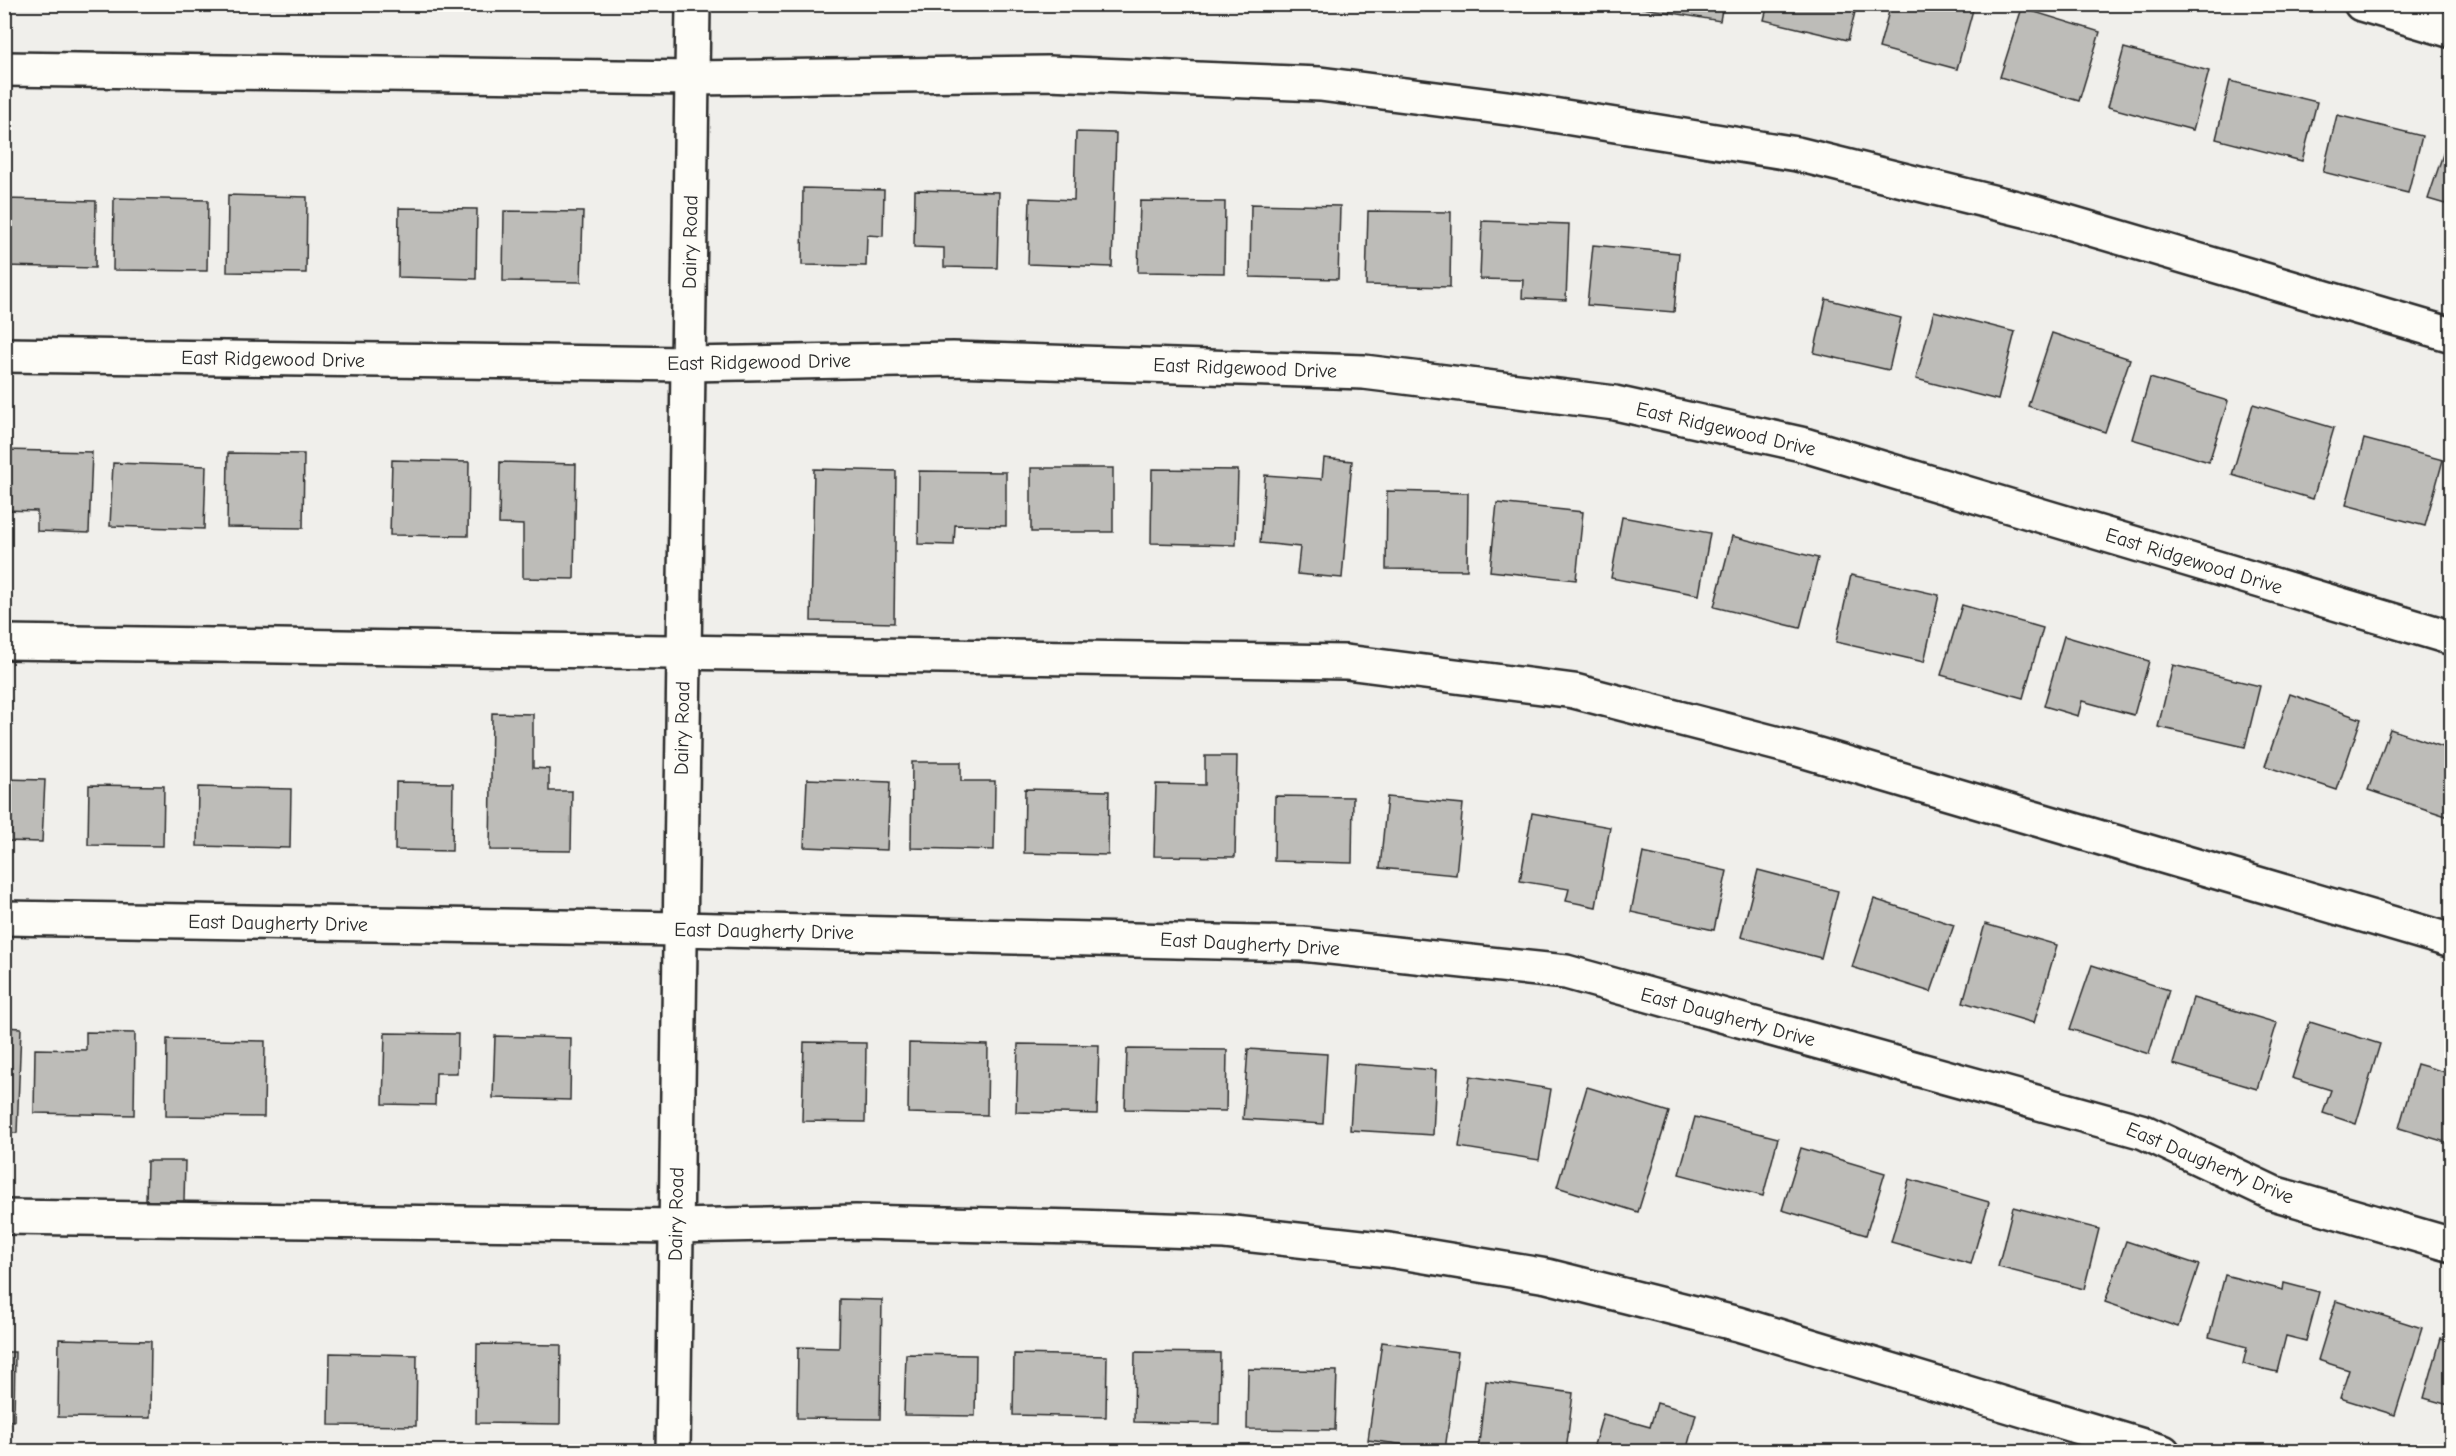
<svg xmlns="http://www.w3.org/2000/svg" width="2456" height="1456" font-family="'Comic Neue',sans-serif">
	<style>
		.building { fill: #bdbcb8; stroke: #2b2b2b; stroke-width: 1.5 }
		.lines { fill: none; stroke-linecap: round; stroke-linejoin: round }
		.minor-casing { stroke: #2b2b2b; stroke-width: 38 }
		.minor { stroke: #fdfcf7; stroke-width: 33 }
		.labels { text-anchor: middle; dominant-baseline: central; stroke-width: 5; stroke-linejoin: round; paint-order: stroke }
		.street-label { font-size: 20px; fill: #2b2b2b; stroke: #fdfcf7 }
	</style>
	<rect width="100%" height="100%" fill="#f0efeb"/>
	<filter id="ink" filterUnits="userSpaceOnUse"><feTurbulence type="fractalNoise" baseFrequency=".0167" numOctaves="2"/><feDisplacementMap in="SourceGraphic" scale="12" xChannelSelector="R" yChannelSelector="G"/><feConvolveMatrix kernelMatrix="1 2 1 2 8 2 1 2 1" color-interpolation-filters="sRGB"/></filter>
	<g filter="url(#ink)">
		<g class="building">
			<path d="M 1643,4 L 1723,4 L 1720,21 L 1642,8 Z"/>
			<path d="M 1768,4 L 1857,4 L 1848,40 L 1764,20 Z"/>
			<path d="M 1891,4 L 1974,6 L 1957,69 L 1879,48 Z"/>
			<path d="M 2022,8 L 2100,32 L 2079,101 L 2000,77 Z"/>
			<path d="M 2124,48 L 2209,71 L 2193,130 L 2108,107 Z"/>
			<path d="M 2230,81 L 2317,102 L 2302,161 L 2216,139 Z"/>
			<path d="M 2337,115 L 2422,136 L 2408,193 L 2323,172 Z"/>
			<path d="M 1076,132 L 1116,133 L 1112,267 L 1028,264 L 1030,198 L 1074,200 Z"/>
			<path d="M 2447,142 L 2452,143 L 2452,206 L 2428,199 Z"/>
			<path d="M 803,188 L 884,190 L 883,236 L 867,235 L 866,266 L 802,265 Z"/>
			<path d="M 915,190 L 999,192 L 997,268 L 944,267 L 944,248 L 914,247 Z"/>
			<path d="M 228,195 L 307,197 L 306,273 L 227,272 Z"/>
			<path d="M 114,198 L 208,200 L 207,271 L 113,270 Z"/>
			<path d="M 4,199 L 96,201 L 95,268 L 4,266 Z"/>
			<path d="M 1140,201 L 1225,202 L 1224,273 L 1138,272 Z"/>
			<path d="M 1251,204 L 1340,206 L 1338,279 L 1250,277 Z"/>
			<path d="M 399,208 L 477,209 L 476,279 L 398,277 Z"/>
			<path d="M 504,211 L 583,212 L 581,282 L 503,281 Z"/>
			<path d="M 1368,211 L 1451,212 L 1450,287 L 1366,285 Z"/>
			<path d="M 1482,221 L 1569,224 L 1566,300 L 1522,298 L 1523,280 L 1480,279 Z"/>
			<path d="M 1593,245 L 1679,253 L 1674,312 L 1587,305 Z"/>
			<path d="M 1826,299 L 1901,318 L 1889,370 L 1814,353 Z"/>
			<path d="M 1934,311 L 2015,332 L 1998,400 L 1916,379 Z"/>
			<path d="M 2052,333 L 2130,359 L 2105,432 L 2028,406 Z"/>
			<path d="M 2150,378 L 2228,401 L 2209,462 L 2132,439 Z"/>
			<path d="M 2253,404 L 2334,428 L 2313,499 L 2232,475 Z"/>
			<path d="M 2364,439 L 2443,460 L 2425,526 L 2346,505 Z"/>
			<path d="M 4,450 L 92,452 L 89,533 L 37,531 L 37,511 L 4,510 Z"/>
			<path d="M 228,453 L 304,454 L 303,528 L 227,527 Z"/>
			<path d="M 1324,458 L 1352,461 L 1342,578 L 1297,574 L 1300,547 L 1260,543 L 1265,475 L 1322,479 Z"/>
			<path d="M 392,460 L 469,462 L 468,536 L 390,535 Z"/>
			<path d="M 500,462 L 576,464 L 574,579 L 523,578 L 523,525 L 499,524 Z"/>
			<path d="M 113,463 L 206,466 L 204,529 L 110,526 Z"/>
			<rect x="1031" y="468" width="82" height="64"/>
			<path d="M 814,469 L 896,471 L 894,623 L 811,621 Z"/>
			<path d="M 1152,469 L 1238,470 L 1236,545 L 1151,543 Z"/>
			<path d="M 919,471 L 1006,472 L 1006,526 L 955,525 L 954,545 L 918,544 Z"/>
			<path d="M 1387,491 L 1468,493 L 1467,570 L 1386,569 Z"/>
			<path d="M 1497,503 L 1583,512 L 1576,580 L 1490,571 Z"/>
			<path d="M 1622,517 L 1710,533 L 1699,595 L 1611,578 Z"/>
			<path d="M 1732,536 L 1818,558 L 1800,628 L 1714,607 Z"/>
			<path d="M 1851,575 L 1939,595 L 1924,662 L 1836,642 Z"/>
			<path d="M 1962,605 L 2043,628 L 2023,698 L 1941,675 Z"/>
			<path d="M 2064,636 L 2149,661 L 2134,715 L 2082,701 L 2078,716 L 2044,706 Z"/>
			<path d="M 2173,665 L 2260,686 L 2245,747 L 2158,727 Z"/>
			<path d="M 2290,694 L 2361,719 L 2337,790 L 2265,766 Z"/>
			<path d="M 492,713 L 533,714 L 533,768 L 549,769 L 549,791 L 572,791 L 571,851 L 490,850 Z"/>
			<path d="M 2390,729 L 2452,750 L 2452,810 L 2449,817 L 2368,790 Z"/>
			<path d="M 1205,756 L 1237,756 L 1235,857 L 1154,856 L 1156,784 L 1205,785 Z"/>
			<path d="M 912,762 L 961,762 L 961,781 L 995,781 L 994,850 L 911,848 Z"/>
			<path d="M 4,779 L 45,780 L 42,842 L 4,841 Z"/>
			<path d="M 807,779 L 890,782 L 887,850 L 804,847 Z"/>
			<path d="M 396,782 L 453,783 L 452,851 L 395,850 Z"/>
			<path d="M 89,785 L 164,786 L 163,846 L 88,845 Z"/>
			<path d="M 198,787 L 291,789 L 290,848 L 197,846 Z"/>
			<path d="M 1025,789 L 1109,791 L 1108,855 L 1024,853 Z"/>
			<path d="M 1275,796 L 1353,797 L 1352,863 L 1274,861 Z"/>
			<path d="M 1387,797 L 1463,804 L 1456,875 L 1380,868 Z"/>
			<path d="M 1532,813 L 1610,827 L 1596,907 L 1566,901 L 1569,889 L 1520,881 Z"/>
			<path d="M 1643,853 L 1727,871 L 1714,930 L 1631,912 Z"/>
			<path d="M 1758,870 L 1838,891 L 1821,958 L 1741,937 Z"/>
			<path d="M 1874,899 L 1954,925 L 1931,992 L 1852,967 Z"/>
			<path d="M 1985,924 L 2057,945 L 2034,1023 L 1963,1002 Z"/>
			<path d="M 2092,965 L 2169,990 L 2149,1054 L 2070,1029 Z"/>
			<path d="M 2193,998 L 2277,1023 L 2257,1089 L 2173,1064 Z"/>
			<path d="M 2310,1022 L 2380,1044 L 2356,1124 L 2323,1113 L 2331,1090 L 2292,1078 Z"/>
			<path d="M 4,1027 L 21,1028 L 17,1133 L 4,1133 Z"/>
			<path d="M 86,1032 L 135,1033 L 134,1115 L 34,1113 L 35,1049 L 86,1050 Z"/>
			<path d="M 385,1033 L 458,1034 L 457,1073 L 436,1073 L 435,1105 L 383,1104 Z"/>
			<path d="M 495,1036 L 571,1038 L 570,1100 L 493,1098 Z"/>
			<path d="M 167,1039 L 265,1041 L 264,1117 L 166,1116 Z"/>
			<path d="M 804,1042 L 866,1043 L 865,1122 L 802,1121 Z"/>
			<path d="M 909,1043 L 988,1045 L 987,1115 L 908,1113 Z"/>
			<path d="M 1018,1044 L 1099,1045 L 1097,1114 L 1016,1112 Z"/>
			<path d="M 1127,1049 L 1227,1050 L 1226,1111 L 1125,1109 Z"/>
			<path d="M 1248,1049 L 1327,1054 L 1323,1124 L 1243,1119 Z"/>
			<path d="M 1354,1064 L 1436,1070 L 1433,1135 L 1350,1130 Z"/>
			<path d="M 2417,1064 L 2452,1074 L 2452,1144 L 2399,1128 Z"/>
			<path d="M 1470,1076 L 1551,1089 L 1539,1160 L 1459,1147 Z"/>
			<path d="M 1587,1087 L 1669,1112 L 1638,1212 L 1557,1187 Z"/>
			<path d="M 1695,1117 L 1778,1138 L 1763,1196 L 1679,1174 Z"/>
			<path d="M 1801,1148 L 1885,1173 L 1866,1235 L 1782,1210 Z"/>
			<path d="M 147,1161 L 185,1161 L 184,1201 L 146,1201 Z"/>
			<path d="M 1909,1179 L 1989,1202 L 1971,1264 L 1891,1242 Z"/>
			<path d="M 2013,1207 L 2099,1229 L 2084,1289 L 1998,1267 Z"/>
			<path d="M 2126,1241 L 2199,1265 L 2178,1327 L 2105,1302 Z"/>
			<path d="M 2225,1275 L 2283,1290 L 2284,1283 L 2319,1292 L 2306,1341 L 2286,1336 L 2277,1372 L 2243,1364 L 2247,1347 L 2209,1337 Z"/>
			<path d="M 840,1299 L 882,1300 L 880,1419 L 797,1418 L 798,1347 L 839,1348 Z"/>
			<path d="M 2336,1301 L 2422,1328 L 2395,1415 L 2340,1398 L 2349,1370 L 2318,1360 Z"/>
			<path d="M 2441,1338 L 2452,1341 L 2452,1406 L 2424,1398 Z"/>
			<path d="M 59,1339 L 151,1341 L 150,1418 L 58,1417 Z"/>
			<path d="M 1382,1342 L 1458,1352 L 1445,1450 L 1368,1440 Z"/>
			<path d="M 477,1344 L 561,1345 L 560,1424 L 476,1423 Z"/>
			<path d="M 4,1352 L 15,1352 L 14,1421 L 4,1421 Z"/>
			<path d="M 1135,1352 L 1220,1353 L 1219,1424 L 1134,1422 Z"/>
			<path d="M 330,1353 L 417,1355 L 416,1426 L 329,1425 Z"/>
			<path d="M 906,1354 L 976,1355 L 975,1416 L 904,1415 Z"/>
			<path d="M 1014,1354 L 1107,1356 L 1106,1417 L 1013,1415 Z"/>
			<path d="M 1248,1369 L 1337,1371 L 1335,1430 L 1247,1429 Z"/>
			<path d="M 1486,1381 L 1573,1393 L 1566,1452 L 1478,1452 Z"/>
			<path d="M 1657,1403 L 1696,1414 L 1686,1452 L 1592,1452 L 1603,1414 L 1650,1427 Z"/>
		</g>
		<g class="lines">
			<defs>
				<g id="minor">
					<path d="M 2361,4 L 2452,31"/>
					<path d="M 4,69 L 692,78 L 1048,73 L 1320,84 L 1515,109 L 1797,154 L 2037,213 L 2452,335"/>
					<path d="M 4,355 L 688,364 L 953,359 L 1364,372 L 1615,403 L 1801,444 L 2452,638"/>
					<path d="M 4,642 L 1346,662 L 1574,691 L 1798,749 L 2452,941"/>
					<path d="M 4,918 L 679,929 L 1302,944 L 1566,972 L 2144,1132 L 2273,1193 L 2452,1245"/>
					<path d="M 4,1217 L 676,1226 L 856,1222 L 1078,1227 L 1225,1232 L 1389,1250 L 1547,1276 L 1738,1324 L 2163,1452"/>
					<path d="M 673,1452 L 693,4"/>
				</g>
			</defs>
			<use href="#minor" class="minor-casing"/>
			<use href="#minor" class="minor"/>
		</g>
	</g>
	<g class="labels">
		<g class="street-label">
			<text transform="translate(690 242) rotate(-89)">Dairy Road</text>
			<text transform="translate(273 359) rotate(1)">East Ridgewood Drive</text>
			<text transform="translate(759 362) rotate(-1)">East Ridgewood Drive</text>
			<text transform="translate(1245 368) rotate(2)">East Ridgewood Drive</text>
			<text transform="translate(1726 429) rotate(13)">East Ridgewood Drive</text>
			<text transform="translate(2194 561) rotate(17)">East Ridgewood Drive</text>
			<text transform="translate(682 728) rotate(-89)">Dairy Road</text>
			<text transform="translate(278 923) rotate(1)">East Daugherty Drive</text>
			<text transform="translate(764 931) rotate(1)">East Daugherty Drive</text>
			<text transform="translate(1250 944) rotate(3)">East Daugherty Drive</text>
			<text transform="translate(1728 1017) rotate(15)">East Daugherty Drive</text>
			<text transform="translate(2210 1163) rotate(23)">East Daugherty Drive</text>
			<text transform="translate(676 1214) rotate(-89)">Dairy Road</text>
		</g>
	</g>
	<rect width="2456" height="1456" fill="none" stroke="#fdfcf7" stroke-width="24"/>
	<rect x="12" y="12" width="2432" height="1432" fill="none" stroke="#2b2b2b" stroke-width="2" filter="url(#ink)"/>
</svg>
